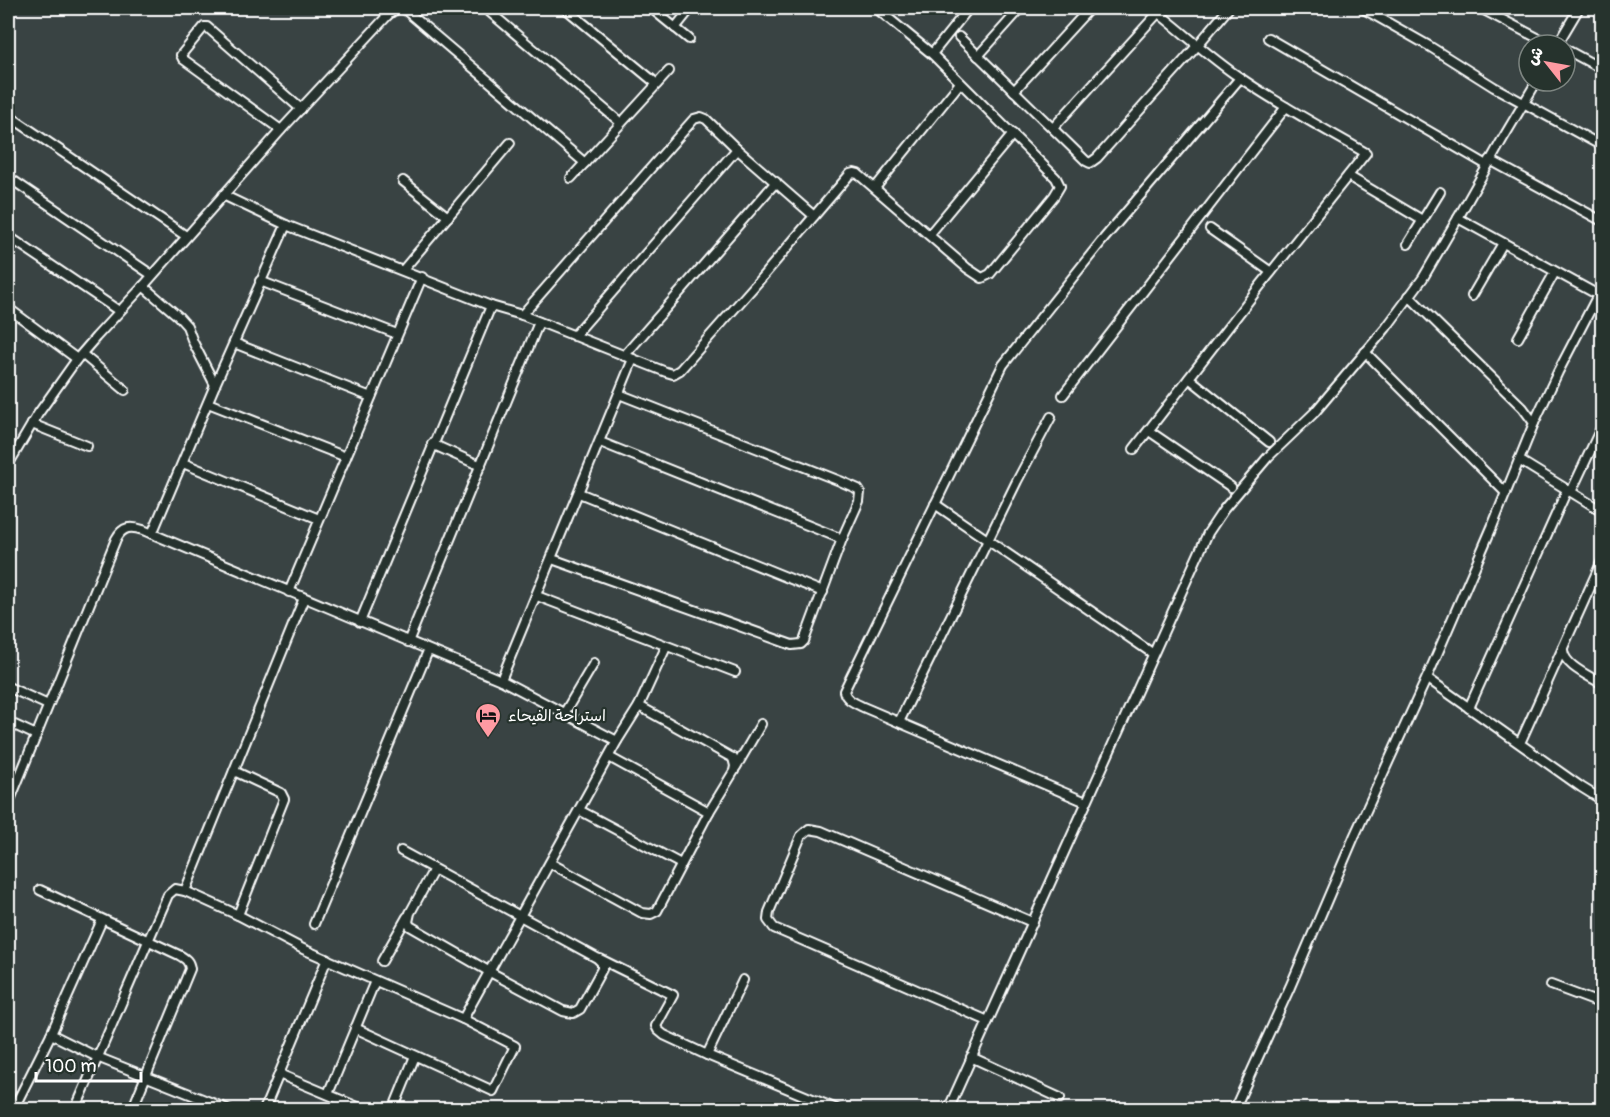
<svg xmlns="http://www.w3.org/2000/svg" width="1610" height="1117" font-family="Pangolin,'Playpen Sans Arabic',sans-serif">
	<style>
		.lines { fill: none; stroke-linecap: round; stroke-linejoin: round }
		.street-casing { stroke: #fff; stroke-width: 12 }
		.street { stroke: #26332d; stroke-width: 8 }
		.labels { text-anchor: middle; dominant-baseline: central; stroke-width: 4.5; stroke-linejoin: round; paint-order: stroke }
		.poi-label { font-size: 16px; fill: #fff; stroke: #26332d; text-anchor: start }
	</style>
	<rect width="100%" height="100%" fill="#394343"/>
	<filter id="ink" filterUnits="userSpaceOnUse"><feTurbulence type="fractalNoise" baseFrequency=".0167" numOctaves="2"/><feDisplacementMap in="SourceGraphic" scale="12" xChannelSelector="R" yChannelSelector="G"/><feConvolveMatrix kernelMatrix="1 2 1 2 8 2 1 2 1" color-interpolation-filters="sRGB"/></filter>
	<g filter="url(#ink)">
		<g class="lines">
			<defs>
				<g id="street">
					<path d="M 382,8 L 389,14"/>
					<path d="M 403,8 L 585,163"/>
					<path d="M 485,8 L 621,123"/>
					<path d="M 565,8 L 657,84"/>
					<path d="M 651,8 L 689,39"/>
					<path d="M 876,8 L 932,54"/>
					<path d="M 1362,8 L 1429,46 L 1494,87 L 1602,146"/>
					<path d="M 1480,8 L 1551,45"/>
					<path d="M 675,28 L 691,8"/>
					<path d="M 959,37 L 1086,161 L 1090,163 L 1097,158 L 1197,46 L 1229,8"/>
					<path d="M 1268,38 L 1487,165"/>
					<path d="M 1557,45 L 1579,8"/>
					<path d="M 1565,49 L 1602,69"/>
					<path d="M 978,56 L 1021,8"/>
					<path d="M 1014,91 L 1090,8"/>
					<path d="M 8,115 L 186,236"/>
					<path d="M 1053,128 L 1158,13"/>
					<path d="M 281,130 L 183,59 L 181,55 L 204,27 L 207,27 L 301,109"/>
					<path d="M 1490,160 L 1602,221"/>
					<path d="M 1348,176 L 1422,220"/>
					<path d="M 8,177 L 152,275"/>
					<path d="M 571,178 L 669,71"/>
					<path d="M 403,181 L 448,217"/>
					<path d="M 875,188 L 960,83"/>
					<path d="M 223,195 L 286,225 L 491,306 L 522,315 L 666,372 L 673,374 L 680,370 L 757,283 L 850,174 L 854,173 L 858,174 L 967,268 L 982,278 L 990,274 L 1054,196 L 1060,186 L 1056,178 L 932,54 L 969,8"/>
					<path d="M 1458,218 L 1602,297"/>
					<path d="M 1210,229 L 1271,272"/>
					<path d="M 929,235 L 1013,134"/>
					<path d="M 8,236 L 119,311"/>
					<path d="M 1408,244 L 1440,192"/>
					<path d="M 403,270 L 510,143"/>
					<path d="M 260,281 L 397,334"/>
					<path d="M 143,286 L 178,316 L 187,326 L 193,342 L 215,385"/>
					<path d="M 1472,296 L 1503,243"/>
					<path d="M 8,308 L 77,359"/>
					<path d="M 522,315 L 686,128 L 694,119 L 701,117 L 706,119 L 737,149 L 814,216"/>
					<path d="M 574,336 L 737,149"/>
					<path d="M 1518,338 L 1555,272"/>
					<path d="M 234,343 L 371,397"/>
					<path d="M 1365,352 L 1506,493"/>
					<path d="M 82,354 L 125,390"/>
					<path d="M 624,356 L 776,182"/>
					<path d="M 1189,378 L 1269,442"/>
					<path d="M 1063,395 L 1286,107"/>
					<path d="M 208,403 L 346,457"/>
					<path d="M 1534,423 L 1558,372 L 1598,295"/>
					<path d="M 32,424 L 87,446"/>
					<path d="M 1149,431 L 1231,487"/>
					<path d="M 600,442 L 842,539"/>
					<path d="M 432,444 L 481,466"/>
					<path d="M 1134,449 L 1260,286 L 1366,153 C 1323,128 1279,105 1239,77 C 1208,56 1181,30 1152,8"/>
					<path d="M 1519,460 L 1602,511"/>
					<path d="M 183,463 L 319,519"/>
					<path d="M 8,465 L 38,414 L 77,359 L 96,337 L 146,283 L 281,130 L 389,14 L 398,8"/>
					<path d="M 1571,492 L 1602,426"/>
					<path d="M 579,493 L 823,592"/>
					<path d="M 935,504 L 1152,653"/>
					<path d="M 152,534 L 215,385 L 286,225"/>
					<path d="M 552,559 L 792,645 L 801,644 L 804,641 L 842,539 L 859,501 L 860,492 L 858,489 L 840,481 L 619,394"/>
					<path d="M 289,592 L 422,277"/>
					<path d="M 537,596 L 735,672"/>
					<path d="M 304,598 L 185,891 L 238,915 L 303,949 L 463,1019 L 515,1046 L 493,1091 L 355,1028"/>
					<path d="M 360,622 L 491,306"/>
					<path d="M 408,642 L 539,322"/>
					<path d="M 1563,650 C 1564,666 1590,676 1602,684"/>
					<path d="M 1427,678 L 1581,787 L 1602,800"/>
					<path d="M 501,680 L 617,741"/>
					<path d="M 8,687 L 48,705"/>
					<path d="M 1469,708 L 1567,490"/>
					<path d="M 565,712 L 594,663"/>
					<path d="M 8,722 L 36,735"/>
					<path d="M 899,722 L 1017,481 L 1051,417"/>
					<path d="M 1520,743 L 1602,561"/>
					<path d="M 609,757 L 709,812"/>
					<path d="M 736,767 L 761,724"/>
					<path d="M 234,771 L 281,793 L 284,799 L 238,915"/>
					<path d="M 1086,802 L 863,707 C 855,703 846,700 844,691 L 1003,365 L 1101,242 L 1240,78"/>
					<path d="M 8,805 L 116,539 C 123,526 131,526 143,530 L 501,680 L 633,359"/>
					<path d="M 579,810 L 681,864"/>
					<path d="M 401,851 L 597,958 L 602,963 L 602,969 L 580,1009 L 573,1013 L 563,1011 L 490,972 L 410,926 L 408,922 L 410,913 L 434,869"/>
					<path d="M 550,863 L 642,913 L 651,914 L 657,911 L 709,812 L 734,771 L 735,766 L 733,758 L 729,756 L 639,706"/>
					<path d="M 40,890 L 179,955 C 186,959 189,961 190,969 L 132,1110"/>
					<path d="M 314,924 L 428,651"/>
					<path d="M 600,959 L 673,995 L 656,1026 L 658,1030 L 664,1035 L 707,1055 L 839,1110"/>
					<path d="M 382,961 L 407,917"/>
					<path d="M 1551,985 L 1602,1004"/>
					<path d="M 463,1019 L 617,741 L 639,706 L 666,647"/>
					<path d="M 988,1021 L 774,928 L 768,920 L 769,912 L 801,836 L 809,829 L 821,831 L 1032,922"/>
					<path d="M 51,1034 L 97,1057 L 230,1110"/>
					<path d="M 707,1055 L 743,980"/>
					<path d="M 971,1057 L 1060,1098"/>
					<path d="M 279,1074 L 365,1110"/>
					<path d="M 328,1094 L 375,981"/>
					<path d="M 13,1110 L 51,1034 L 102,920"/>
					<path d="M 75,1110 L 168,895 L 175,889 L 185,891"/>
					<path d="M 264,1110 L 327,959"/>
					<path d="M 393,1110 L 415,1056"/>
					<path d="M 948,1110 L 1208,533 L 1224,509 L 1268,457 L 1314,413 L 1386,328 L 1423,278 L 1458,218 L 1502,140 L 1537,81"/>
					<path d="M 1234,1110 L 1290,987 L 1354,837 L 1429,673 L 1492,527 L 1534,423 L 1523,408 L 1409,296"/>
				</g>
			</defs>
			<use href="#street" class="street-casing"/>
			<use href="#street" class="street"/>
		</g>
	</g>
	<defs>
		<symbol id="hotel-pin" viewBox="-11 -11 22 30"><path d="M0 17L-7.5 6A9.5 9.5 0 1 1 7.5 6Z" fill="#ff9aa2" stroke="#26332d"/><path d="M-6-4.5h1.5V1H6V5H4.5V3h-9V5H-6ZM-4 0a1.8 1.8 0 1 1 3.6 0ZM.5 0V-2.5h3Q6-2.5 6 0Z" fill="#111"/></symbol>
	</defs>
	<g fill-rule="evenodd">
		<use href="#hotel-pin" x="473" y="701" width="30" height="40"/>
	</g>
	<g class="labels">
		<g class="poi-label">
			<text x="508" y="716">استراحة الفيحاء</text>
		</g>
	</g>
	<rect width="1610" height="1117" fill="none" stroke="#26332d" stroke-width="30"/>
	<rect x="15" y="15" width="1580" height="1087" fill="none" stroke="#fff" stroke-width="2" filter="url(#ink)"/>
	<g transform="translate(1547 63) rotate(301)"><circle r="28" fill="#26332d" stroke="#7d8581" stroke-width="1.5"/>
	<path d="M0-4.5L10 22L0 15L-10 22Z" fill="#ff9aa2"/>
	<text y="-9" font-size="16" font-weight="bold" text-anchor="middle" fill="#ffffff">ش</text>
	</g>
	<path d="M36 1072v9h105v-9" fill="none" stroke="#ffffff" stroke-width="3"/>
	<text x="45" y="1072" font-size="18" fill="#ffffff" stroke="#26332d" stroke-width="4.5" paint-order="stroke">100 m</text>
</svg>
